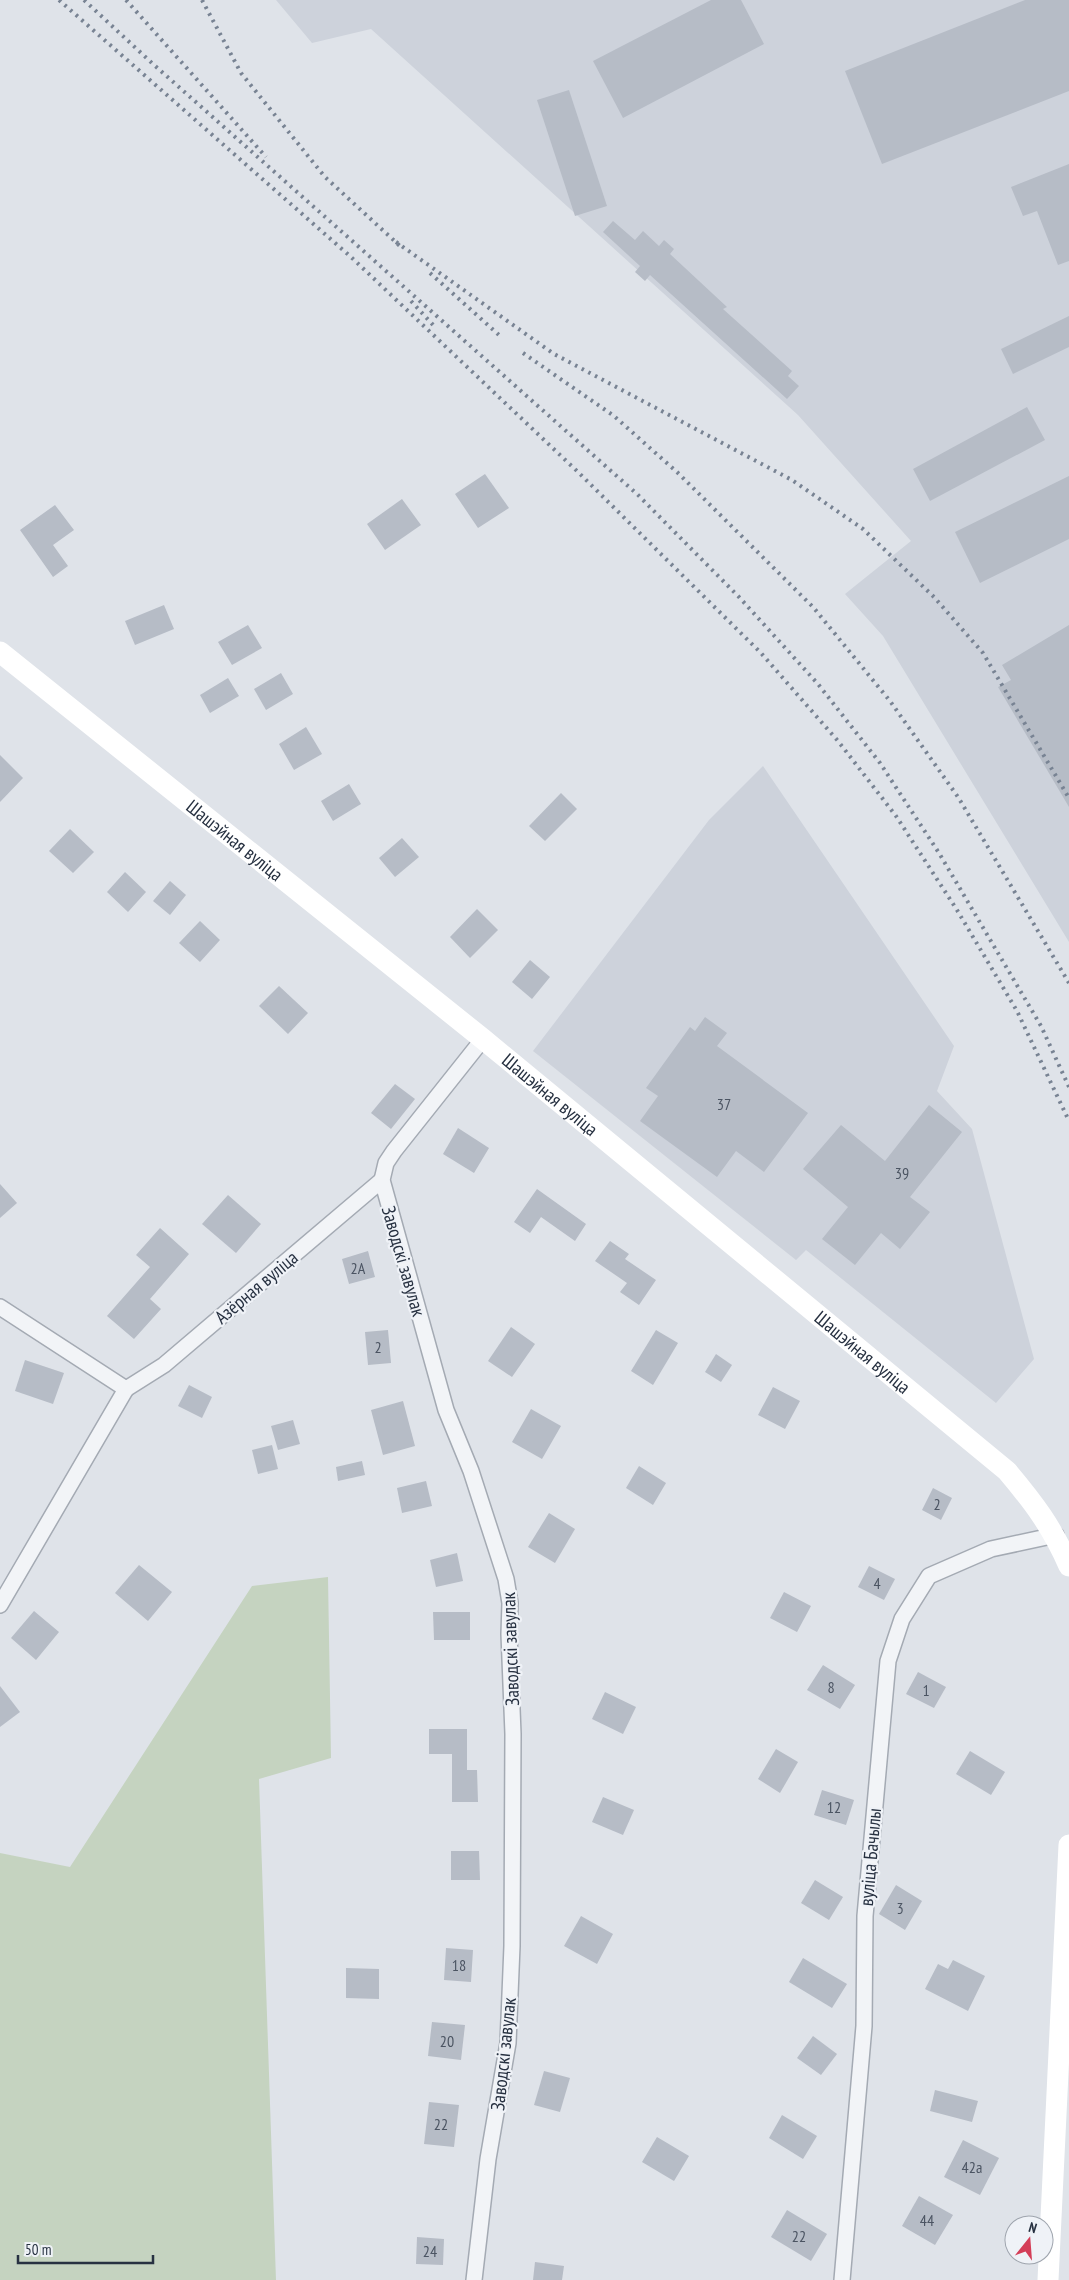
<svg xmlns="http://www.w3.org/2000/svg" width="1069" height="2280" font-family="'PT Sans Narrow',sans-serif">
	<style>
		.built { fill: #cdd2db }
		.green { fill: #c5d3c0 }
		.building { fill: #b6bcc6 }
		.lines { fill: none; stroke-linecap: round; stroke-linejoin: round }
		.street-casing { stroke: #a4aab3; stroke-width: 18 }
		.street { stroke: #f2f4f7; stroke-width: 15 }
		.secondary { stroke: #fff; stroke-width: 21 }
		.rail { stroke: #788393; stroke-width: 4; stroke-dasharray: 2.5 5; stroke-linecap: butt }
		.labels { text-anchor: middle; dominant-baseline: central; stroke-width: 4.5; stroke-linejoin: round; paint-order: stroke }
		.number-label { font-size: 16px; fill: #4b5462 }
		.street-label { font-size: 19px; fill: #273141; stroke: #eff2f7 }
	</style>
	<rect width="100%" height="100%" fill="#dfe3e9"/>
	<g class="built">
		<path d="M 276,0 L 1069,0 L 1069,942 L 883,636 L 845,594 L 911,541 L 798,415 L 371,29 L 312,43 Z"/>
		<path d="M 763,766 L 954,1046 L 937,1091 L 972,1129 L 1034,1359 L 996,1403 L 806,1250 L 796,1260 L 533,1051 L 709,820 Z"/>
	</g>
	<path class="green" d="M 328,1577 L 331,1758 L 259,1779 L 276,2280 L 0,2280 L 0,1853 L 70,1867 L 252,1586 Z"/>
	<g class="building">
		<path d="M 711,0 L 741,0 L 764,44 L 623,118 L 593,61 Z"/>
		<path d="M 1025,0 L 1069,0 L 1069,91 L 882,164 L 845,71 Z"/>
		<path d="M 569,90 L 607,206 L 575,216 L 537,100 Z"/>
		<path d="M 1069,164 L 1069,261 L 1058,265 L 1037,211 L 1023,216 L 1011,187 Z"/>
		<path d="M 613,221 L 635,240 L 643,231 L 659,246 L 664,240 L 674,249 L 670,254 L 727,307 L 723,309 L 792,371 L 788,376 L 799,386 L 787,399 L 650,275 L 645,281 L 635,272 L 640,266 L 603,232 Z"/>
		<path d="M 1069,316 L 1069,347 L 1013,374 L 1001,349 Z"/>
		<path d="M 1027,407 L 1045,440 L 930,501 L 913,469 Z"/>
		<path d="M 485,474 L 509,508 L 478,528 L 455,494 Z"/>
		<path d="M 1069,476 L 1069,539 L 980,583 L 955,532 Z"/>
		<path d="M 402,499 L 421,525 L 385,550 L 367,524 Z"/>
		<path d="M 55,505 L 74,530 L 53,545 L 68,566 L 53,577 L 20,530 Z"/>
		<path d="M 164,605 L 174,629 L 135,645 L 125,621 Z"/>
		<path d="M 248,625 L 262,648 L 232,665 L 218,642 Z"/>
		<path d="M 1069,625 L 1069,807 L 998,687 L 1011,680 L 1002,665 Z"/>
		<path d="M 281,673 L 293,694 L 266,710 L 254,689 Z"/>
		<path d="M 228,678 L 239,696 L 210,713 L 200,695 Z"/>
		<path d="M 306,727 L 322,754 L 294,770 L 279,744 Z"/>
		<path d="M 0,755 L 23,778 L 0,802 Z"/>
		<path d="M 349,784 L 361,804 L 333,821 L 321,801 Z"/>
		<path d="M 561,793 L 577,809 L 545,841 L 529,826 Z"/>
		<path d="M 70,829 L 94,852 L 73,873 L 49,851 Z"/>
		<path d="M 402,838 L 419,857 L 395,877 L 379,858 Z"/>
		<path d="M 125,872 L 146,892 L 128,912 L 107,892 Z"/>
		<path d="M 170,881 L 186,895 L 170,915 L 153,901 Z"/>
		<path d="M 477,909 L 498,930 L 470,958 L 450,937 Z"/>
		<path d="M 200,921 L 220,940 L 200,962 L 179,943 Z"/>
		<path d="M 530,960 L 550,977 L 532,999 L 512,982 Z"/>
		<path d="M 279,986 L 308,1013 L 288,1034 L 259,1006 Z"/>
		<path d="M 705,1017 L 727,1033 L 717,1046 L 808,1113 L 764,1172 L 736,1151 L 717,1177 L 640,1121 L 658,1096 L 646,1088 L 690,1027 L 695,1031 Z"/>
		<path d="M 395,1084 L 415,1099 L 391,1129 L 371,1113 Z"/>
		<path d="M 929,1105 L 962,1132 L 910,1197 L 930,1212 L 900,1249 L 881,1233 L 855,1265 L 822,1239 L 848,1207 L 803,1169 L 841,1125 L 885,1161 Z"/>
		<path d="M 458,1128 L 489,1148 L 474,1173 L 443,1154 Z"/>
		<path d="M 0,1184 L 17,1203 L 0,1218 Z"/>
		<path d="M 537,1189 L 586,1224 L 575,1241 L 541,1217 L 530,1233 L 514,1222 Z"/>
		<path d="M 228,1195 L 261,1224 L 236,1253 L 202,1224 Z"/>
		<path d="M 160,1228 L 189,1254 L 150,1299 L 161,1309 L 134,1339 L 107,1316 L 150,1267 L 136,1255 Z"/>
		<path d="M 610,1241 L 629,1254 L 625,1259 L 656,1280 L 639,1305 L 620,1292 L 627,1283 L 595,1261 Z"/>
		<path d="M 368,1251 L 375,1277 L 349,1284 L 342,1259 Z"/>
		<path d="M 511,1327 L 535,1344 L 512,1377 L 488,1361 Z"/>
		<path d="M 388,1330 L 391,1363 L 368,1365 L 365,1332 Z"/>
		<path d="M 656,1330 L 678,1343 L 653,1385 L 631,1371 Z"/>
		<path d="M 716,1354 L 732,1365 L 721,1382 L 705,1372 Z"/>
		<path d="M 25,1360 L 64,1373 L 53,1404 L 15,1391 Z"/>
		<path d="M 189,1385 L 212,1397 L 202,1418 L 178,1406 Z"/>
		<path d="M 773,1387 L 800,1401 L 785,1429 L 758,1415 Z"/>
		<path d="M 403,1401 L 415,1446 L 383,1455 L 371,1410 Z"/>
		<path d="M 531,1409 L 561,1426 L 542,1459 L 512,1442 Z"/>
		<path d="M 293,1420 L 300,1444 L 278,1450 L 271,1426 Z"/>
		<path d="M 272,1445 L 278,1469 L 258,1474 L 252,1450 Z"/>
		<path d="M 362,1461 L 365,1475 L 338,1481 L 336,1467 Z"/>
		<path d="M 639,1466 L 666,1483 L 653,1505 L 626,1488 Z"/>
		<path d="M 426,1481 L 432,1506 L 402,1513 L 397,1488 Z"/>
		<path d="M 933,1488 L 952,1498 L 941,1520 L 922,1510 Z"/>
		<path d="M 549,1513 L 575,1529 L 555,1563 L 528,1547 Z"/>
		<path d="M 457,1553 L 463,1581 L 436,1587 L 430,1560 Z"/>
		<path d="M 139,1565 L 172,1592 L 148,1621 L 115,1593 Z"/>
		<path d="M 869,1566 L 895,1579 L 884,1600 L 858,1587 Z"/>
		<path d="M 784,1592 L 811,1606 L 797,1632 L 770,1618 Z"/>
		<path d="M 34,1611 L 59,1632 L 36,1660 L 11,1638 Z"/>
		<path d="M 433,1612 L 470,1612 L 470,1640 L 434,1640 Z"/>
		<path d="M 823,1665 L 855,1685 L 840,1709 L 807,1690 Z"/>
		<path d="M 918,1672 L 946,1687 L 934,1708 L 906,1694 Z"/>
		<path d="M 0,1686 L 20,1712 L 0,1727 Z"/>
		<path d="M 605,1692 L 636,1707 L 623,1734 L 592,1719 Z"/>
		<path d="M 429,1729 L 467,1729 L 467,1770 L 477,1770 L 478,1802 L 452,1802 L 452,1754 L 429,1754 Z"/>
		<path d="M 776,1749 L 798,1762 L 780,1793 L 758,1779 Z"/>
		<path d="M 970,1751 L 1005,1772 L 991,1795 L 956,1774 Z"/>
		<path d="M 822,1790 L 854,1800 L 846,1825 L 814,1815 Z"/>
		<path d="M 603,1797 L 634,1810 L 623,1835 L 592,1822 Z"/>
		<path d="M 451,1851 L 479,1851 L 480,1880 L 451,1880 Z"/>
		<path d="M 815,1880 L 843,1897 L 829,1920 L 801,1903 Z"/>
		<path d="M 896,1885 L 922,1901 L 905,1930 L 879,1914 Z"/>
		<path d="M 581,1916 L 613,1934 L 597,1964 L 564,1946 Z"/>
		<path d="M 446,1948 L 473,1950 L 471,1982 L 444,1980 Z"/>
		<path d="M 803,1958 L 847,1984 L 832,2008 L 789,1982 Z"/>
		<path d="M 953,1960 L 985,1976 L 968,2011 L 925,1989 L 938,1964 L 948,1969 Z"/>
		<path d="M 346,1968 L 379,1969 L 379,1999 L 346,1998 Z"/>
		<path d="M 432,2022 L 465,2025 L 461,2060 L 428,2056 Z"/>
		<path d="M 813,2036 L 837,2054 L 821,2075 L 797,2058 Z"/>
		<path d="M 544,2071 L 570,2078 L 560,2112 L 534,2105 Z"/>
		<path d="M 935,2090 L 978,2101 L 972,2122 L 930,2111 Z"/>
		<path d="M 429,2102 L 459,2105 L 454,2147 L 424,2144 Z"/>
		<path d="M 782,2115 L 817,2136 L 803,2159 L 769,2138 Z"/>
		<path d="M 657,2137 L 689,2156 L 674,2181 L 642,2162 Z"/>
		<path d="M 963,2140 L 999,2158 L 980,2195 L 944,2177 Z"/>
		<path d="M 919,2196 L 953,2215 L 935,2245 L 902,2226 Z"/>
		<path d="M 787,2210 L 827,2234 L 811,2261 L 771,2237 Z"/>
		<path d="M 417,2237 L 444,2239 L 443,2265 L 416,2264 Z"/>
		<path d="M 535,2262 L 564,2266 L 562,2280 L 533,2280 Z"/>
	</g>
	<g class="lines">
		<defs>
			<g id="street">
				<path d="M 0,1307 L 126,1389 L 164,1365 L 382,1180"/>
				<path d="M 0,1605 L 126,1389"/>
				<path d="M 474,2280 L 488,2159 L 508,2043 L 512,1946 L 513,1734 L 509,1634 L 510,1603 L 506,1579 L 471,1471 L 446,1410 L 382,1180 L 386,1163 L 394,1151 L 483,1039"/>
				<path d="M 842,2280 L 864,2026 L 865,1916 L 888,1661 L 902,1619 L 929,1576 L 991,1549 L 1056,1535"/>
			</g>
		</defs>
		<use href="#street" class="street-casing"/>
		<use href="#street" class="street"/>
		<g class="secondary">
			<path id="s1" d="M 0,652 L 483,1039 L 1007,1471 C 1034,1503 1052,1527 1069,1566"/>
			<path d="M 1048,2280 L 1069,1845"/>
		</g>
		<g class="rail">
			<path d="M 59,0 L 351,257 L 578,472 L 761,653 L 838,741 L 896,816 L 957,910 L 1017,1011 L 1069,1121"/>
			<path d="M 84,0 L 153,64 L 637,494 L 739,597 L 818,684 L 880,763 L 939,853 L 1041,1026 L 1069,1087"/>
			<path d="M 126,0 L 266,157"/>
			<path d="M 202,0 L 241,73 L 325,177 L 400,246"/>
			<path d="M 396,242 L 554,354 L 792,480 L 863,529 L 934,597 L 983,653 L 1069,798"/>
			<path d="M 430,273 L 499,335"/>
			<path d="M 411,301 L 435,327"/>
			<path d="M 523,353 L 614,416 L 678,473 L 813,607 L 890,701 L 958,797 L 1069,983"/>
		</g>
	</g>
	<g class="labels">
		<g class="number-label">
			<text x="724" y="1104">37</text>
			<text x="902" y="1173">39</text>
			<text x="358" y="1268">2А</text>
			<text x="378" y="1347">2</text>
			<text x="937" y="1504">2</text>
			<text x="877" y="1583">4</text>
			<text x="831" y="1687">8</text>
			<text x="926" y="1690">1</text>
			<text x="834" y="1807">12</text>
			<text x="900" y="1908">3</text>
			<text x="459" y="1965">18</text>
			<text x="447" y="2041">20</text>
			<text x="441" y="2124">22</text>
			<text x="972" y="2167">42а</text>
			<text x="927" y="2220">44</text>
			<text x="799" y="2236">22</text>
			<text x="430" y="2251">24</text>
		</g>
		<g class="street-label">
			<text stroke="none"><textPath href="#s1" startOffset="301">Шашэйная вуліца</textPath></text>
			<text stroke="none"><textPath href="#s1" startOffset="706">Шашэйная вуліца</textPath></text>
			<text transform="translate(404 1261) rotate(74)">Заводскі завулак</text>
			<text transform="translate(256 1287) rotate(-40)">Азёрная вуліца</text>
			<text stroke="none"><textPath href="#s1" startOffset="1111">Шашэйная вуліца</textPath></text>
			<text transform="translate(510 1649) rotate(-92)">Заводскі завулак</text>
			<text transform="translate(870 1857) rotate(-85)">вуліца Бачылы</text>
			<text transform="translate(503 2054) rotate(-84)">Заводскі завулак</text>
		</g>
	</g>
	<g transform="translate(1029 2240) rotate(17)"><circle r="24" fill="#eff2f7" stroke="#9fa5ae"/>
	<path d="M0-4L9 19L0 12L-9 19Z" fill="#d43e58"/>
	<text y="-8" font-size="14" font-weight="bold" text-anchor="middle" fill="#273141">N</text>
	</g>
	<path d="M18 2255v8h135v-8" fill="none" stroke="#273141" stroke-width="2.5"/>
	<text x="25" y="2255" font-size="15" fill="#273141" stroke="#eff2f7" stroke-width="4" paint-order="stroke">50 m</text>
</svg>
